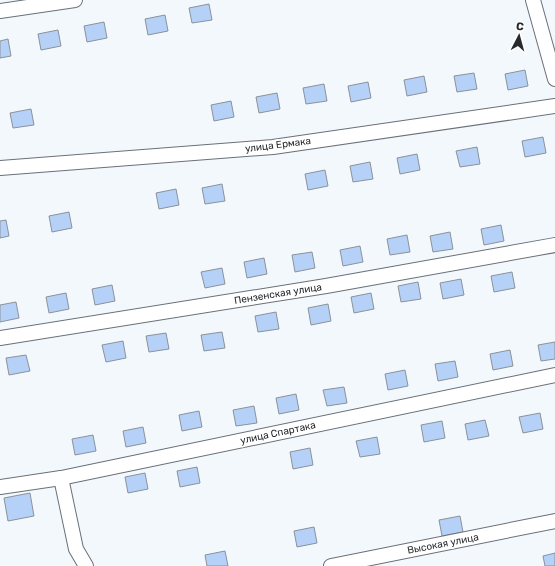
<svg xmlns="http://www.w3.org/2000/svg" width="555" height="566" font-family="Rubik,sans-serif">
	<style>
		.building { fill: #b5d1f8; stroke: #8b929a }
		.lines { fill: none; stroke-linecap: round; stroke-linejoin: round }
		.minor-casing { stroke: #6a7078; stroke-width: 16 }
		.minor { stroke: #fff; stroke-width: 14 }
		.labels { text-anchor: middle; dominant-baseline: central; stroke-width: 3.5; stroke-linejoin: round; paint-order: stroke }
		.street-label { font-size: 10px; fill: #272a2d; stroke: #fff }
	</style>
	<rect width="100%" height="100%" fill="#f3f8fd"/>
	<g class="building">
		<path d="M 209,4 L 212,20 L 192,23 L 189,8 Z"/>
		<path d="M 165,15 L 168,31 L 148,35 L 145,19 Z"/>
		<path d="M 104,22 L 107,38 L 87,42 L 84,26 Z"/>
		<path d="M 58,30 L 61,46 L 41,50 L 38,34 Z"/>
		<path d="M 8,39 L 11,56 L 0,58 L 0,41 Z"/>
		<path d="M 525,70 L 528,86 L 508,90 L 505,74 Z"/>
		<path d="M 474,73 L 477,89 L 457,92 L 454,76 Z"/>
		<path d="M 424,76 L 427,92 L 407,96 L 404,80 Z"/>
		<path d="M 368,82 L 371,98 L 351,102 L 348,86 Z"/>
		<path d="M 324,84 L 327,101 L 306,104 L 303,88 Z"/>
		<path d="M 277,93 L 280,109 L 259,113 L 256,97 Z"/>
		<path d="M 231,101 L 234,117 L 214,121 L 211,105 Z"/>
		<path d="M 31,109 L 34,125 L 13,128 L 10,113 Z"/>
		<path d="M 543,137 L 546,153 L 525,157 L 522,141 Z"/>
		<path d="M 477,147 L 480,164 L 460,167 L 456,151 Z"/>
		<path d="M 417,154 L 420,170 L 400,174 L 397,158 Z"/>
		<path d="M 370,162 L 373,179 L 353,182 L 350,166 Z"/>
		<path d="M 325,170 L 328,186 L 308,190 L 305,174 Z"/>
		<path d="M 222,184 L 225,201 L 205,204 L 202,188 Z"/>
		<path d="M 176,189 L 179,205 L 159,209 L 156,193 Z"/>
		<path d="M 69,212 L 72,228 L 52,232 L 49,216 Z"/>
		<path d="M 6,220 L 9,236 L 0,238 L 0,221 Z"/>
		<path d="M 501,225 L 504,241 L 484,245 L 481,229 Z"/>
		<path d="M 450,232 L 453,249 L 433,252 L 430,236 Z"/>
		<path d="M 407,235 L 410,252 L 390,255 L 387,239 Z"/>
		<path d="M 360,246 L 363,262 L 343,266 L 340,250 Z"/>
		<path d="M 312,252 L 315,268 L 295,272 L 292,255 Z"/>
		<path d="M 264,258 L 267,274 L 247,278 L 244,262 Z"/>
		<path d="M 222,268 L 225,284 L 205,288 L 201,272 Z"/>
		<path d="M 512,272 L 515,288 L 494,292 L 491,276 Z"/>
		<path d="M 461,279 L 464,295 L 443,299 L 440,283 Z"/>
		<path d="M 418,282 L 421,299 L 401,302 L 398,286 Z"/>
		<path d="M 112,285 L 115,301 L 95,305 L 92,289 Z"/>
		<path d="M 66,293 L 69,309 L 49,313 L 46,297 Z"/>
		<path d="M 371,293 L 374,309 L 354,313 L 351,297 Z"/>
		<path d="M 16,302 L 19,318 L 0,322 L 0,305 Z"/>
		<path d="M 328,304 L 331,321 L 311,325 L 308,308 Z"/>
		<path d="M 276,312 L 279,329 L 258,332 L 255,316 Z"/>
		<path d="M 222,332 L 225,348 L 204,351 L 201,335 Z"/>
		<path d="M 166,333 L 169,349 L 149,352 L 146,336 Z"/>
		<path d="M 123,341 L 126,358 L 106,362 L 102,345 Z"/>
		<path d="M 555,342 L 555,359 L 541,361 L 538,345 Z"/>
		<path d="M 510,350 L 513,366 L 493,370 L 490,354 Z"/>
		<path d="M 26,355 L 30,371 L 9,375 L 6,358 Z"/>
		<path d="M 455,361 L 458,377 L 438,381 L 435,364 Z"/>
		<path d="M 405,370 L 408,386 L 388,390 L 385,374 Z"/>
		<path d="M 344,387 L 347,403 L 327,406 L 323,390 Z"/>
		<path d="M 296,394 L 299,410 L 279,414 L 276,398 Z"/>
		<path d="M 254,406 L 257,423 L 236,426 L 233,410 Z"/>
		<path d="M 199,411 L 202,427 L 182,431 L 179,415 Z"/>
		<path d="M 540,413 L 543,429 L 523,433 L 519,417 Z"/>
		<path d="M 485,420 L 489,436 L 468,440 L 465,424 Z"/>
		<path d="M 442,421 L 445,438 L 424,442 L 421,425 Z"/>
		<path d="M 143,427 L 146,443 L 126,447 L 123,431 Z"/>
		<path d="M 93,435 L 96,451 L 75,455 L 72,439 Z"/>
		<path d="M 377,437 L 380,454 L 360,457 L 356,441 Z"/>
		<path d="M 310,448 L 313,465 L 293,469 L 290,452 Z"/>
		<path d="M 197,467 L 200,483 L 180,487 L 177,471 Z"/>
		<path d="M 145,473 L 148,489 L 128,493 L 125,477 Z"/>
		<path d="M 30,493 L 34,516 L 8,521 L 4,498 Z"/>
		<path d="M 460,516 L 463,532 L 442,536 L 439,520 Z"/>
		<path d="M 314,527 L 317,543 L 297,547 L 294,531 Z"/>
		<path d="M 225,551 L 228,566 L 207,566 L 205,555 Z"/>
		<path d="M 555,553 L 555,566 L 545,566 L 543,556 Z"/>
	</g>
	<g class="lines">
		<defs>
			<g id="minor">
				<path d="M 533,0 L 555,79"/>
				<path d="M 0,11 L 75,0"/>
				<path d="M 0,168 L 273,147 L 555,106"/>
				<path d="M 0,338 L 326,286 L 555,245"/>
				<path d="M 61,478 L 76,549 L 86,566"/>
				<path d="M 0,487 L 61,478 L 555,375"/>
				<path d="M 331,566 L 555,521"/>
			</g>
		</defs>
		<use href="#minor" class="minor-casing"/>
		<use href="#minor" class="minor"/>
	</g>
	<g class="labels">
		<g class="street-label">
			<text transform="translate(278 145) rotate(-7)">улица Ермака</text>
			<text transform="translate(278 294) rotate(-9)">Пензенская улица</text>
			<text transform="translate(278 433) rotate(-12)">улица Спартака</text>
			<text transform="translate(443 544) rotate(-11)">Высокая улица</text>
		</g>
	</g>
	<g transform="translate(519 36) rotate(6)" stroke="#ffffff" stroke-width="3" paint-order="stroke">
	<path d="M0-3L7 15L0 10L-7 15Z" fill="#272a2d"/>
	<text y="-6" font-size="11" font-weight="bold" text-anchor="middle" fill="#272a2d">С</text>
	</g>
</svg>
